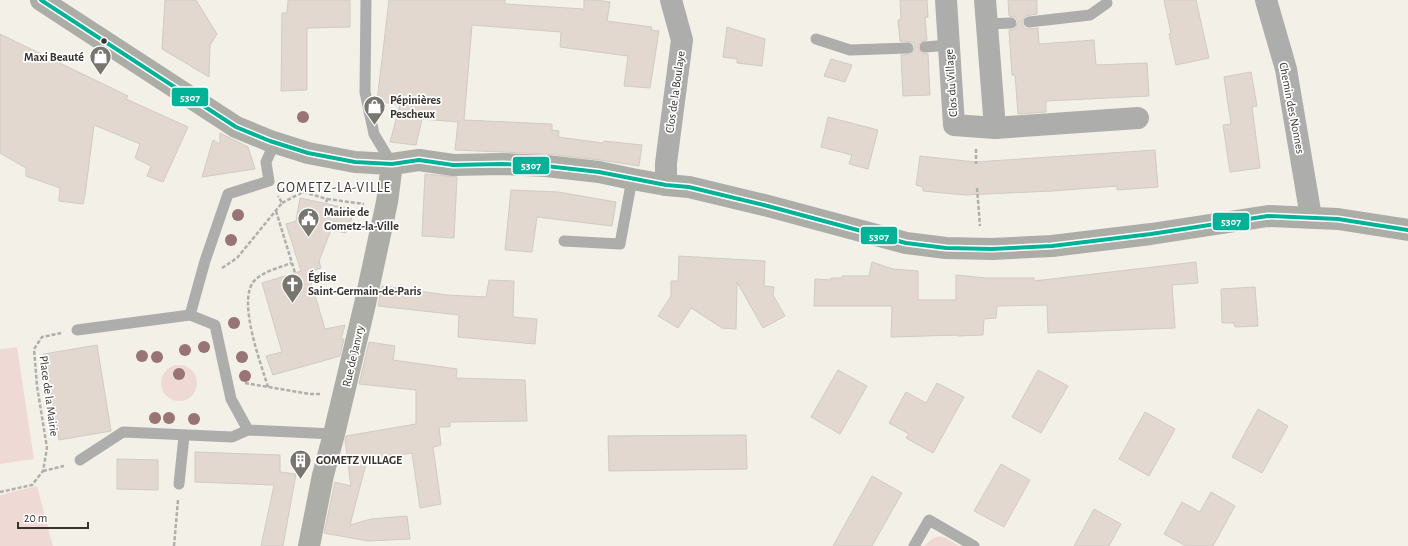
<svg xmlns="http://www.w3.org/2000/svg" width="1408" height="546" font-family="'Alegreya Sans',sans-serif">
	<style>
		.green { fill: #efd9d5 }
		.building { fill: #e2d8cf; stroke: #cfcbc5 }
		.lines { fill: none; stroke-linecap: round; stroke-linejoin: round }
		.path { stroke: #afafab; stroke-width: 2.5; stroke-dasharray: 4 2; stroke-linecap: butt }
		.service { stroke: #adaeab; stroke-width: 11 }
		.minor { stroke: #adaeab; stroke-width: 22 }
		.secondary { stroke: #adada8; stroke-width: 22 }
		.bus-1-casing { stroke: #fff; stroke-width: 7 }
		.bus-1 { stroke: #00b397; stroke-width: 4 }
		.tree { fill: #987474 }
		.bus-dot { fill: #37342f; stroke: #fff; stroke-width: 1.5 }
		.labels { text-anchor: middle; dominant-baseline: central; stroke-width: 3.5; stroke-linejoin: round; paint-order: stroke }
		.poi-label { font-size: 12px; font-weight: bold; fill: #37342f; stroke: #fff; text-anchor: start }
		.street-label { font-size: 12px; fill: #37342f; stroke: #fff }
		.quarter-label { font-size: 14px; letter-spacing: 1px; fill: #37342f; stroke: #fff }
		.line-badge { stroke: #fff; stroke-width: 1.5 }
		.badge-label { font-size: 11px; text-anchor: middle; font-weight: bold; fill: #fff }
	</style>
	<rect width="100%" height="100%" fill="#f3f0e8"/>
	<g class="green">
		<path d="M 17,347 L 34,459 L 0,464 L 0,349 Z"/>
		<circle cx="179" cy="383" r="18"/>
		<path d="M 37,486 L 53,546 L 0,546 L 0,495 Z"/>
		<path d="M 939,536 L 946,538 L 959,546 L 924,546 L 932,539 Z"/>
	</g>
	<g class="building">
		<path d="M 165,0 L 196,0 L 217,34 L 210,45 L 209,77 L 162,49 Z"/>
		<path d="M 288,0 L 350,0 L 350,27 L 307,28 L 307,90 L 281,91 L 282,13 L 287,13 Z"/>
		<path d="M 389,0 L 505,0 L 505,4 L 584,9 L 584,0 L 596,0 L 610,2 L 607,21 L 652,27 L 651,30 L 659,31 L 650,88 L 624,86 L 628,56 L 560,47 L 561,32 L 472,25 L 464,120 L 552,124 L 552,130 L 559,131 L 558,137 L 603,143 L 604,141 L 642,145 L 639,166 L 600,160 L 547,154 L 455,150 L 458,122 L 422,119 L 416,145 L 390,142 L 400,105 L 377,101 Z"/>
		<path d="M 900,0 L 927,0 L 928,17 L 925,18 L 927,40 L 921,42 L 918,47 L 922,53 L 928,54 L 930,95 L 903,96 L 901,55 L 911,54 L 915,48 L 914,44 L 911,42 L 900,41 L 898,20 L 901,19 Z"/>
		<path d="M 1008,0 L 1037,0 L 1037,14 L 1025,16 L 1022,22 L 1023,26 L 1027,29 L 1038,28 L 1039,44 L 1094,40 L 1096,65 L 1147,63 L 1149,96 L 1046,101 L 1046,112 L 1018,114 L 1015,75 L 1012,75 L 1009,30 L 1015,29 L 1018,22 L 1015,17 L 1009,16 Z"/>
		<path d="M 1164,0 L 1196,0 L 1209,58 L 1176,65 L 1169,34 L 1171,33 Z"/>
		<path d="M 727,27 L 765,39 L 762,66 L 737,63 L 737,59 L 723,57 Z"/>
		<path d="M 0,34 L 128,96 L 126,99 L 188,127 L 163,182 L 147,176 L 151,166 L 135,158 L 140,144 L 94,125 L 85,195 L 83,204 L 59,201 L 60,188 L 26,176 L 26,168 L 0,153 Z"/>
		<path d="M 831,59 L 852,65 L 845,82 L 824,76 Z"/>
		<path d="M 1251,72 L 1257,106 L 1252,107 L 1260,168 L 1230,172 L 1223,125 L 1231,124 L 1224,77 Z"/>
		<path d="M 828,117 L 878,130 L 868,169 L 849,164 L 852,155 L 821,147 Z"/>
		<path d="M 220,133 L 248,147 L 255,169 L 202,177 L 213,140 L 220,144 Z"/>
		<path d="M 1155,150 L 1158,187 L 1117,190 L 1117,186 L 1052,191 L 965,195 L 923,191 L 923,187 L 916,185 L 920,156 L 975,162 Z"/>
		<path d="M 425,174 L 457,177 L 454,238 L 422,236 Z"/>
		<path d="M 511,190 L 558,192 L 616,202 L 612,226 L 537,217 L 532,252 L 505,250 Z"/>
		<path d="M 300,198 L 355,210 L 346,233 L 331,230 L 319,261 L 321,268 L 308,272 L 325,329 L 345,325 L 341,339 L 344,339 L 340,356 L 273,375 L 266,356 L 282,352 L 262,283 L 301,271 L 286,224 L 296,221 Z"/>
		<path d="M 679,256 L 765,261 L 764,286 L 774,287 L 773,295 L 785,316 L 763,328 L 737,282 L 736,329 L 722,328 L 691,308 L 678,328 L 658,316 L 671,296 L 671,281 L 678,281 Z"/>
		<path d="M 872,262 L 893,269 L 918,271 L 918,300 L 956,300 L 956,275 L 986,278 L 1034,278 L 1034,281 L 1196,262 L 1198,283 L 1172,285 L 1175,328 L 1048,333 L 1047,305 L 997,306 L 996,318 L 984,319 L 983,335 L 958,336 L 958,335 L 891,337 L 892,306 L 814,306 L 815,279 L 831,280 L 831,278 L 842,278 L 842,276 L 869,276 Z"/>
		<path d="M 489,280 L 514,281 L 513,317 L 537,319 L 535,344 L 458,337 L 459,315 L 378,306 L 382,286 L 447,295 L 486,297 Z"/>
		<path d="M 1255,287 L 1258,326 L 1235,327 L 1234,323 L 1222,323 L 1221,289 Z"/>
		<path d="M 369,342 L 395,346 L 393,360 L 457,369 L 456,378 L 525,380 L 527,421 L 450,422 L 450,427 L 439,427 L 441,445 L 433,447 L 441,504 L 420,508 L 412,453 L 367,460 L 350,525 L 371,519 L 407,516 L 410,539 L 368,541 L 324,533 L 335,482 L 351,486 L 345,440 L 346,436 L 416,424 L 416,390 L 359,384 Z"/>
		<path d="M 97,345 L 111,431 L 59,440 L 44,354 Z"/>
		<path d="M 838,370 L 867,386 L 840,434 L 811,417 Z"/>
		<path d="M 1038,370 L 1068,386 L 1041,433 L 1012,417 Z"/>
		<path d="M 937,383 L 964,397 L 933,453 L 906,438 L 909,434 L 889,423 L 906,392 L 926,403 Z"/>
		<path d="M 1258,409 L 1288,426 L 1262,473 L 1232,457 Z"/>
		<path d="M 1145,412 L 1175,429 L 1149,476 L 1119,459 Z"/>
		<path d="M 746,435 L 747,469 L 609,471 L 608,436 Z"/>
		<path d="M 195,452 L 280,455 L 280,472 L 296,474 L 283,546 L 261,546 L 274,485 L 195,482 Z"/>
		<path d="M 117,459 L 158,460 L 158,490 L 117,489 Z"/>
		<path d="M 1001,464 L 1030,480 L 1004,527 L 974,511 Z"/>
		<path d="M 872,476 L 902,493 L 872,546 L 833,546 Z"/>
		<path d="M 1211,492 L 1235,506 L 1213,546 L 1186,546 L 1164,534 L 1182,502 L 1200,512 Z"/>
		<path d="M 1094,509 L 1121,524 L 1109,546 L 1074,546 Z"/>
	</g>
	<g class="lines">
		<g class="path">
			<path d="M 976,149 L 976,164"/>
			<path d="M 977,188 L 980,226"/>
			<path d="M 327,199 L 364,204"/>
			<path d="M 282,203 L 303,192 L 327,199 L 326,203"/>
			<path d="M 276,211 L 295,273"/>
			<path d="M 222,268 L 237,258 L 282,203 L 278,196"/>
			<path d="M 245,383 L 310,394 L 321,394"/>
			<path d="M 268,387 C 261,364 236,298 255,280 C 264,271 279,268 291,263"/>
			<path d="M 43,471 L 64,466"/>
			<path d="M 0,492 L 32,485 L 43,471 L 47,448 L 37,386 L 34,349 L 42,337 L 61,333"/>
			<path d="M 174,546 L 178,500"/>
		</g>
		<g class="service">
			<path d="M 366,0 L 365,92 L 374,134 L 392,164"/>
			<path d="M 1029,22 L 1090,15 L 1107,3"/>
			<path d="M 987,24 L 1011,23"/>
			<path d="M 816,39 L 850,50 L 908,48"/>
			<path d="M 925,47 L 949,45"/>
			<path d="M 275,142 L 266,162 L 269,181 L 228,194 L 205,261 L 190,315 L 215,325 L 231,399 L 248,430 L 334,434"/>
			<path d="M 564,241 L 620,244 L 632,179"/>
			<path d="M 77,330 L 190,315"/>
			<path d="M 80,460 L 123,432 L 232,437 L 248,430"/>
			<path d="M 179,484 L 184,436"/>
			<path d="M 914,546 L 929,520 L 974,546"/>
		</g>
		<g class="minor">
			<path d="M 946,0 L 954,125 L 995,128 L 1138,118"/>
			<path d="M 985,0 L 995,128"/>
			<path d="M 1266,0 L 1286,69 L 1311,217"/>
			<path d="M 666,185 L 666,163 L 682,40 L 671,0"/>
		</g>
		<g class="secondary">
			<path d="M 41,0 L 236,127 L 270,141 L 308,153 L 355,162 L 392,164 L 419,160 L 453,165 L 502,164 L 546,166 L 599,172 L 632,179 L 666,185 L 689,187 L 764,205 L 906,243 L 946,248 L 992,249 L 1052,246 L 1151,234 L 1268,216 L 1338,219 L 1408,230"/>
			<path d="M 309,546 L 323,475 L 334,434 L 365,304 L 387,202 L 392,164"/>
		</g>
		<defs>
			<path id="bus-1" d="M 41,0 L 236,127 L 270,141 L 308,153 L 355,162 L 392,164 L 419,160 L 453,165 L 502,164 L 546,166 L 599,172 L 666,185 L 689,187 L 764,205 L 906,243 L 946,248 L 992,249 L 1052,246 L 1151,234 L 1268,216 L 1338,219 L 1408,230"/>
		</defs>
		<use href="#bus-1" class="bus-1-casing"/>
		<use href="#bus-1" class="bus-1"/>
	</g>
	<g class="tree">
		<circle cx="303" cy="117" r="6"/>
		<circle cx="238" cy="215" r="6"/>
		<circle cx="231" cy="240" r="6"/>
		<circle cx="234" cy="323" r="6"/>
		<circle cx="204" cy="347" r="6"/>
		<circle cx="185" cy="350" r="6"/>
		<circle cx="142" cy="356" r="6"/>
		<circle cx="157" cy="357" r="6"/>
		<circle cx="242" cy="357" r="6"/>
		<circle cx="179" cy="374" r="6"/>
		<circle cx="245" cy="376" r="6"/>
		<circle cx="155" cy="418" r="6"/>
		<circle cx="169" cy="418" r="6"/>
		<circle cx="194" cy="419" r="6"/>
	</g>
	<defs>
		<symbol id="shop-pin" viewBox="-11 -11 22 30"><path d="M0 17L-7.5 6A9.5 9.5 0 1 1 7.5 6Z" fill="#797670" stroke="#fff"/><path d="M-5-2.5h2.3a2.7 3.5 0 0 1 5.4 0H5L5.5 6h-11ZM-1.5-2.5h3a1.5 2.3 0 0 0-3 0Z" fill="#fff"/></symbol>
		<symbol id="civic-pin" viewBox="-11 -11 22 30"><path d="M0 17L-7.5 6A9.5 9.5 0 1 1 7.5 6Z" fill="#797670" stroke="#fff"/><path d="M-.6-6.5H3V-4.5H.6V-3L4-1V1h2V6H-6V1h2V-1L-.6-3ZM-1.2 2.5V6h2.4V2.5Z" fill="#fff"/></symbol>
		<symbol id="church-pin" viewBox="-11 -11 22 30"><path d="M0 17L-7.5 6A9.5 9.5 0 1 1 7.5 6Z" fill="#797670" stroke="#fff"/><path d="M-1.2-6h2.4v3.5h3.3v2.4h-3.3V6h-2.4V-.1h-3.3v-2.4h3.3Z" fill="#fff"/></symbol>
		<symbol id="building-pin" viewBox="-11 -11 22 30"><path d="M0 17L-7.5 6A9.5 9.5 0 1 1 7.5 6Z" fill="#797670" stroke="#fff"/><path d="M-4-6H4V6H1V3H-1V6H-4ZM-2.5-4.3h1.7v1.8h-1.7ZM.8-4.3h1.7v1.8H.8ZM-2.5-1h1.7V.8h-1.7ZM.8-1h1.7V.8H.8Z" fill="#fff"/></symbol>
	</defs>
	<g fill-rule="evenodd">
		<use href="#shop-pin" x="88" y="44" width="25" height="34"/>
		<use href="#shop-pin" x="362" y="94" width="25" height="34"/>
		<use href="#civic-pin" x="296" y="206" width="25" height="34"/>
		<use href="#church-pin" x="280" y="272" width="25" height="34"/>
		<use href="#building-pin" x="288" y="448" width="25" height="34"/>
	</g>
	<circle class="bus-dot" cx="104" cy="41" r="3.5"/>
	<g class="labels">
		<g class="poi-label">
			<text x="84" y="57" text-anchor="end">Maxi Beauté</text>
			<text x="390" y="100">Pépinières<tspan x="390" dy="14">Pescheux</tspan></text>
			<text x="324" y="212">Mairie de<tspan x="324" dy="14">Gometz-la-Ville</tspan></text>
			<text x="308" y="277">Église<tspan x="308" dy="14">Saint-Germain-de-Paris</tspan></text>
			<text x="316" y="460">GOMETZ VILLAGE</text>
		</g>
		<g class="street-label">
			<text transform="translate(951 83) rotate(-94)">Clos du Village</text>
			<text transform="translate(675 92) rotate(-82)">Clos de la Boulaye</text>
			<text transform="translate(1292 108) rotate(79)">Chemin des Nonnes</text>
			<text transform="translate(353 356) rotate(-77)">Rue de Janvry</text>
			<text transform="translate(49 396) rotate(82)">Place de la Mairie</text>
		</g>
		<g class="quarter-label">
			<text x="334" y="188">GOMETZ-LA-VILLE</text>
		</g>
	</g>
	<g class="line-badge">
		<rect x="171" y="87" width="38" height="20" rx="4" fill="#00b397"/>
		<rect x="512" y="156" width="38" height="19" rx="4" fill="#00b397"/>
		<rect x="1212" y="212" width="38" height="19" rx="4" fill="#00b397"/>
		<rect x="860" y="226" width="38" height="19" rx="4" fill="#00b397"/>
	</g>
	<g class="badge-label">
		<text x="190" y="101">5307</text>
		<text x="531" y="169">5307</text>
		<text x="1231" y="225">5307</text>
		<text x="879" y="240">5307</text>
	</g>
	<path d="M18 522v6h70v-6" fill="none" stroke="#37342f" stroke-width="2"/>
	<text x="24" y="522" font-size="12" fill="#37342f" stroke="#ffffff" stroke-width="3" paint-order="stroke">20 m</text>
</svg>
